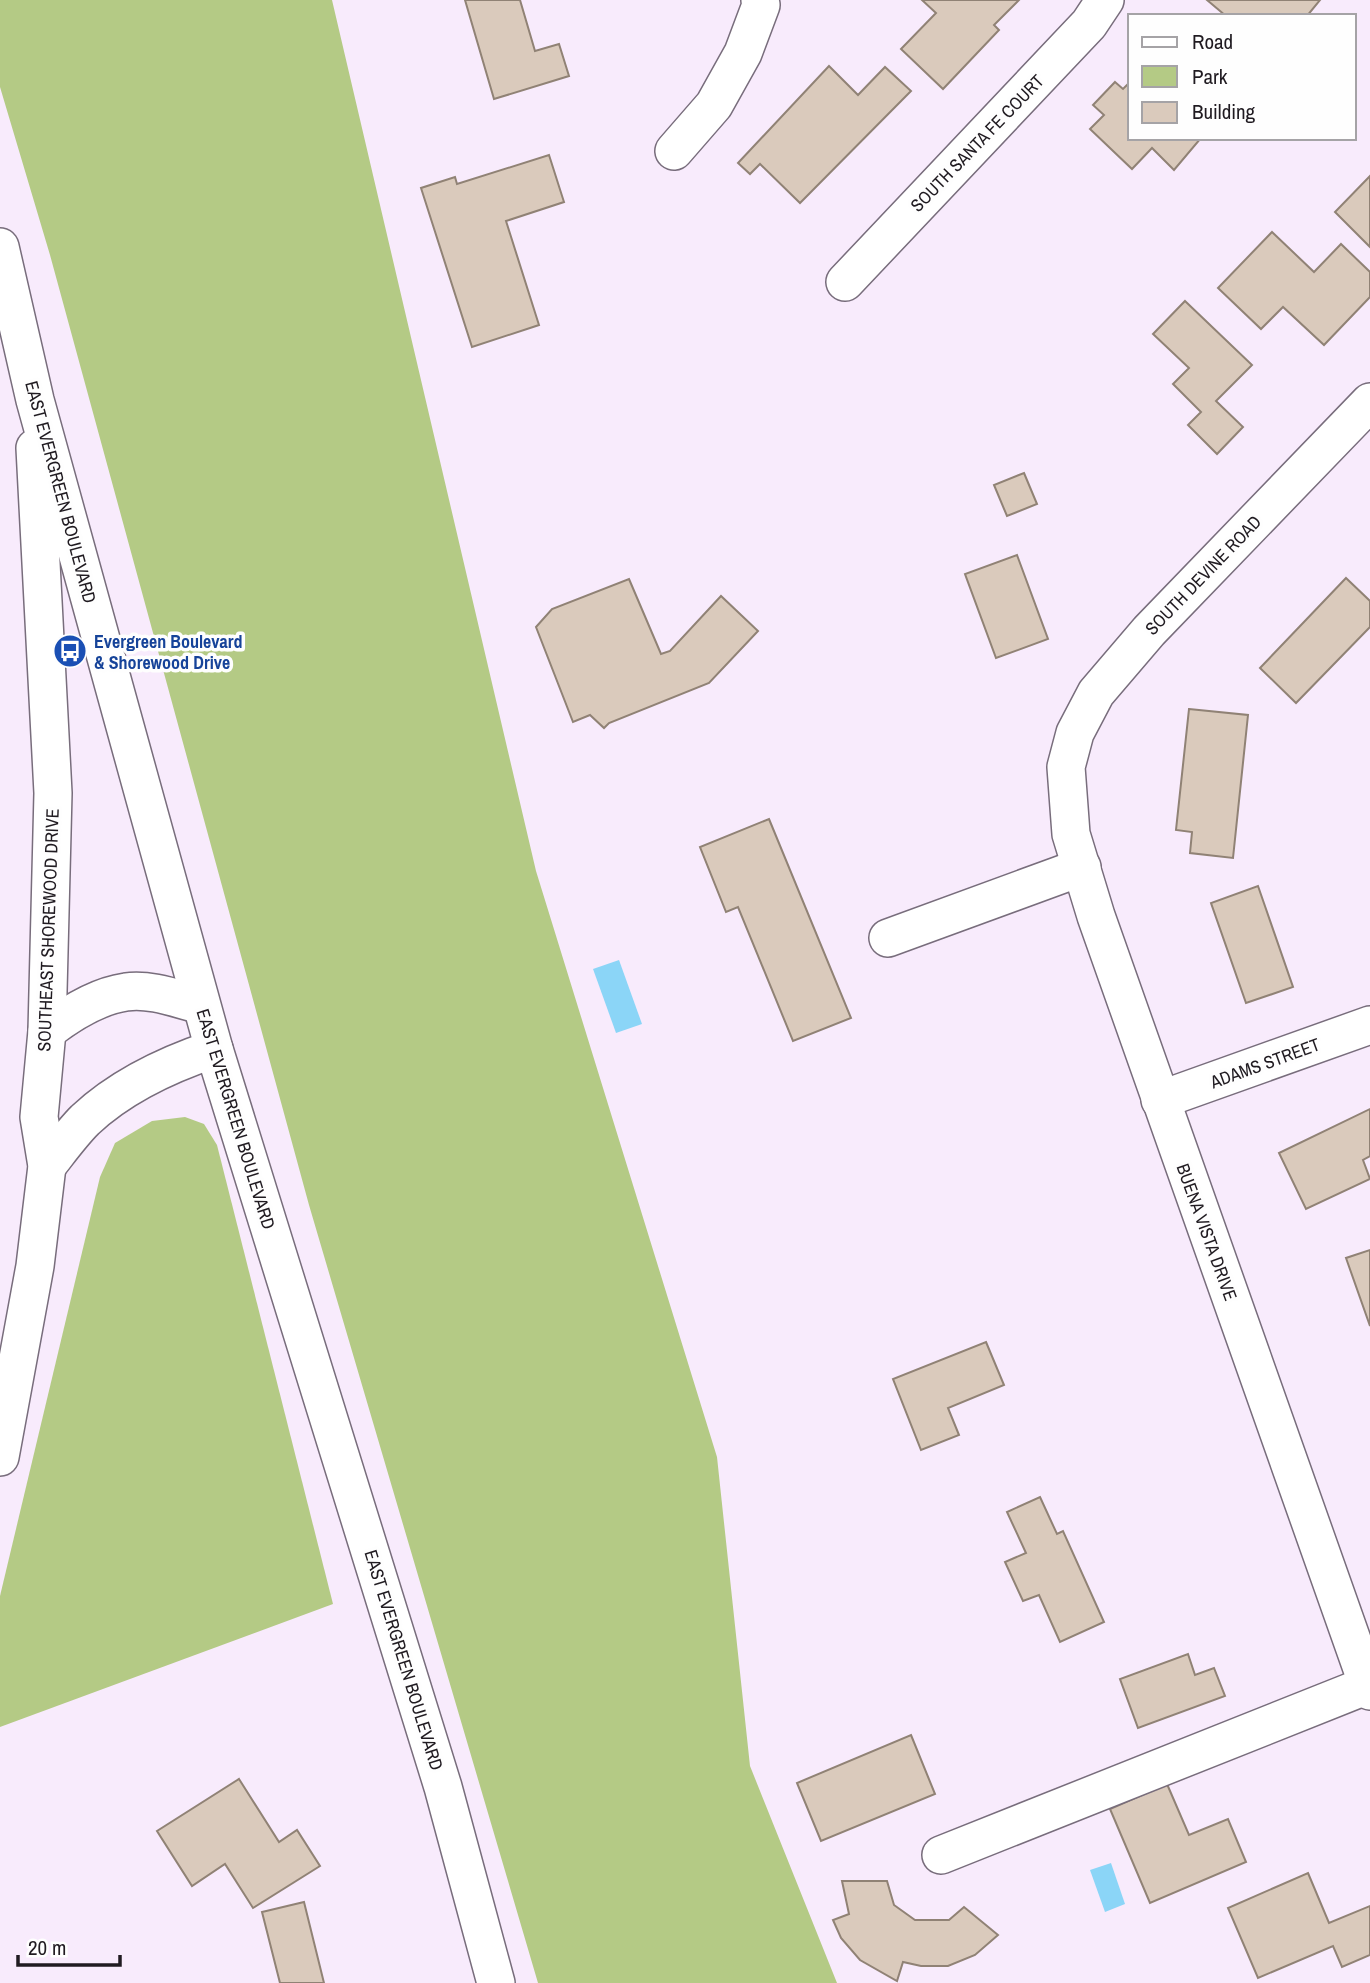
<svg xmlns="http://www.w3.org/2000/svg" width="1370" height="1983" font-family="'Archivo Narrow',sans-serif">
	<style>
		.green { fill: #b4ca85 }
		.water { fill: #8bd5f7 }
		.building { fill: #dacabc; stroke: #908275; stroke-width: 2 }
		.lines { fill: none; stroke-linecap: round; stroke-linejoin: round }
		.minor-casing { stroke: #786d7c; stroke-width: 40 }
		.minor { stroke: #fff; stroke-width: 37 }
		.labels { text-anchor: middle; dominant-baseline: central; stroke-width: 7; stroke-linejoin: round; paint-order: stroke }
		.street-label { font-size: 18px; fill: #201b21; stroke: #fefefe }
		.transit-label { font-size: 18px; font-weight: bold; fill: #164399; stroke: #fefefe; text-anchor: start }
	</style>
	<rect width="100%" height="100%" fill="#f8ebfc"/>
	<g class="green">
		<path d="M 0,0 L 332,0 L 536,871 L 717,1457 L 750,1766 L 837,1983 L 538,1983 L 309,1205 L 50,255 L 0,87 Z"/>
		<path d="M 185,1117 L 204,1124 L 217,1145 L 333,1604 L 0,1727 L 0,1596 L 100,1177 L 115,1143 L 152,1121 Z"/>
	</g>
	<g class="water">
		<path d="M 619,960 L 642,1024 L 616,1033 L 593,969 Z"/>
		<path d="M 1111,1863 L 1125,1904 L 1105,1912 L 1090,1870 Z"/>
	</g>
	<g class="building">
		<path d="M 465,0 L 520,0 L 535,51 L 559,44 L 569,76 L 494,99 Z"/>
		<path d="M 922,0 L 1019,0 L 994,25 L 999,30 L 943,89 L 901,49 L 936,13 Z"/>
		<path d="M 1207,0 L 1320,0 L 1307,16 L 1226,16 Z"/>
		<path d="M 829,66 L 858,95 L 885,67 L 911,91 L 800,203 L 760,164 L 750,174 L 738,163 Z"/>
		<path d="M 1115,82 L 1123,89 L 1130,82 L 1130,138 L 1201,138 L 1174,170 L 1152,148 L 1132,169 L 1090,129 L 1104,115 L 1093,105 Z"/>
		<path d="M 549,155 L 564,202 L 506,221 L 539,325 L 472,347 L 421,188 L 455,177 L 457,184 Z"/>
		<path d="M 1370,176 L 1370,247 L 1335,212 Z"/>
		<path d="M 1272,232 L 1314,272 L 1341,244 L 1370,272 L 1370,297 L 1324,345 L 1283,307 L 1261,329 L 1218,288 Z"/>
		<path d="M 1185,301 L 1252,365 L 1216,401 L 1243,427 L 1217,454 L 1188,425 L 1201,412 L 1173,384 L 1189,368 L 1153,334 Z"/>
		<path d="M 1024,473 L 1037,504 L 1007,516 L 994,485 Z"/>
		<path d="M 1017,555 L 1048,639 L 996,658 L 965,574 Z"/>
		<path d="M 1346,578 L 1370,601 L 1370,627 L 1296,703 L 1260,668 Z"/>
		<path d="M 629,579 L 661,654 L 670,651 L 721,596 L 758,631 L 709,683 L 609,723 L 604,728 L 590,715 L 573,722 L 536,627 L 552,609 Z"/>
		<path d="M 1189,709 L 1248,715 L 1233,858 L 1190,853 L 1192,832 L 1176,830 Z"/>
		<path d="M 769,819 L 851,1018 L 793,1041 L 738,907 L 726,912 L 700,847 Z"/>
		<path d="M 1258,886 L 1293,987 L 1246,1003 L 1211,903 Z"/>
		<path d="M 1370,1109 L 1370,1156 L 1363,1160 L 1370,1179 L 1306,1209 L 1279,1153 Z"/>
		<path d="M 1370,1250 L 1370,1326 L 1346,1258 Z"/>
		<path d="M 986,1342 L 1004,1385 L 948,1408 L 959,1435 L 921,1450 L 893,1379 Z"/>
		<path d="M 1040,1497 L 1057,1534 L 1063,1531 L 1104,1622 L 1060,1642 L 1039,1595 L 1023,1601 L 1005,1562 L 1026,1553 L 1007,1512 Z"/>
		<path d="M 1188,1654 L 1195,1675 L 1214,1668 L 1225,1696 L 1138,1728 L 1120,1679 Z"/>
		<path d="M 911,1735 L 935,1794 L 821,1841 L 797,1783 Z"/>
		<path d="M 239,1779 L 279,1842 L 297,1830 L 320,1866 L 253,1908 L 225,1864 L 192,1886 L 157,1831 Z"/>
		<path d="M 1167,1784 L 1189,1835 L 1228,1819 L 1246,1862 L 1150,1903 L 1110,1809 Z"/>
		<path d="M 1308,1873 L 1329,1923 L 1370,1906 L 1370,1955 L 1342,1967 L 1333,1946 L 1258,1978 L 1228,1908 Z"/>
		<path d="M 842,1881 L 887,1881 L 894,1905 L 915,1920 L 949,1920 L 964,1907 L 998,1935 L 975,1955 L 948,1966 L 921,1966 L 903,1962 L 897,1981 L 860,1960 L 841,1938 L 833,1920 L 849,1914 Z"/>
		<path d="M 304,1902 L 324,1983 L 280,1983 L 262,1912 Z"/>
	</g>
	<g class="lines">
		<defs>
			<g id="minor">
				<path d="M 674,151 L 714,105 L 743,53 L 761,5 L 760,0"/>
				<path d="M 0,247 L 35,400 L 214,1049 L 443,1787 L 496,1983"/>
				<path d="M 845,282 L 1089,24 L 1105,0"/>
				<path d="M 1370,402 L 1149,631 L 1096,693 L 1075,733 L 1066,767 L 1071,834 L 1096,916 L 1370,1691"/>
				<path d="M 888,938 L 1082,867"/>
				<path d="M 47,1031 C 69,1014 98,996 126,992 C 149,988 178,999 201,1005"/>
				<path d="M 1160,1100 L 1370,1025"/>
				<path d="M 47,1166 C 59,1151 71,1134 85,1120 C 120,1087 169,1064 214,1049"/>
				<path d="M 0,1457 L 35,1266 L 47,1166 L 39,1117 L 47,1031 L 53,793 L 35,448"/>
				<path d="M 941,1855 L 1368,1685"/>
			</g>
		</defs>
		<use href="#minor" class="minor-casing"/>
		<use href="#minor" class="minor"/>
	</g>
	<defs>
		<symbol id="bus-disc" viewBox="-11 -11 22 22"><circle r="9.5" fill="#1a4fb4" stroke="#fefefe"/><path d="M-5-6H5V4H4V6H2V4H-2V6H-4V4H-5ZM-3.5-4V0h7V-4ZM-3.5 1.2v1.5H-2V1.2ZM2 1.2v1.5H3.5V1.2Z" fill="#fff"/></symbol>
	</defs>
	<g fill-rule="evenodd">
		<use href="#bus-disc" x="51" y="632" width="38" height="38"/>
	</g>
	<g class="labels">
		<g class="street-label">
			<text transform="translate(977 143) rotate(-46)">SOUTH SANTA FE COURT</text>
			<text transform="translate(61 492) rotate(75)">EAST EVERGREEN BOULEVARD</text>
			<text transform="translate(1203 575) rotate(-46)">SOUTH DEVINE ROAD</text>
			<text transform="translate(48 930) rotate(-88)">SOUTHEAST SHOREWOOD DRIVE</text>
			<text transform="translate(1265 1063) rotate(-20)">ADAMS STREET</text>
			<text transform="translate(236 1119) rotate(73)">EAST EVERGREEN BOULEVARD</text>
			<text transform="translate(1207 1232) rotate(70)">BUENA VISTA DRIVE</text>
			<text transform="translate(404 1660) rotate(73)">EAST EVERGREEN BOULEVARD</text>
		</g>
		<g class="transit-label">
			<text x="94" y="641">Evergreen Boulevard<tspan x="94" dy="21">&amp; Shorewood Drive</tspan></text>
		</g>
	</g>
	<rect x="1128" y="14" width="228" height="126" fill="#fefefe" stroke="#a5a3a6" stroke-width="2"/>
	<rect x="1142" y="37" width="35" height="10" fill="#ffffff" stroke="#a5a3a6" stroke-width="2"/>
	<text x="1192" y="49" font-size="21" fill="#201b21">Road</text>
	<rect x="1142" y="66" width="35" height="21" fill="#b4ca85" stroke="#a5a3a6" stroke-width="2"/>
	<text x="1192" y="84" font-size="21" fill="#201b21">Park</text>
	<rect x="1142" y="102" width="35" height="21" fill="#dacabc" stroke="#a5a3a6" stroke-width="2"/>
	<text x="1192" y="119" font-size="21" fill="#201b21">Building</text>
	<path d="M18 1955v10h102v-10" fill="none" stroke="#201b21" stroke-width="3.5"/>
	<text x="28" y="1955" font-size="21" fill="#201b21" stroke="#fefefe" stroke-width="5" paint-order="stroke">20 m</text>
</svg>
